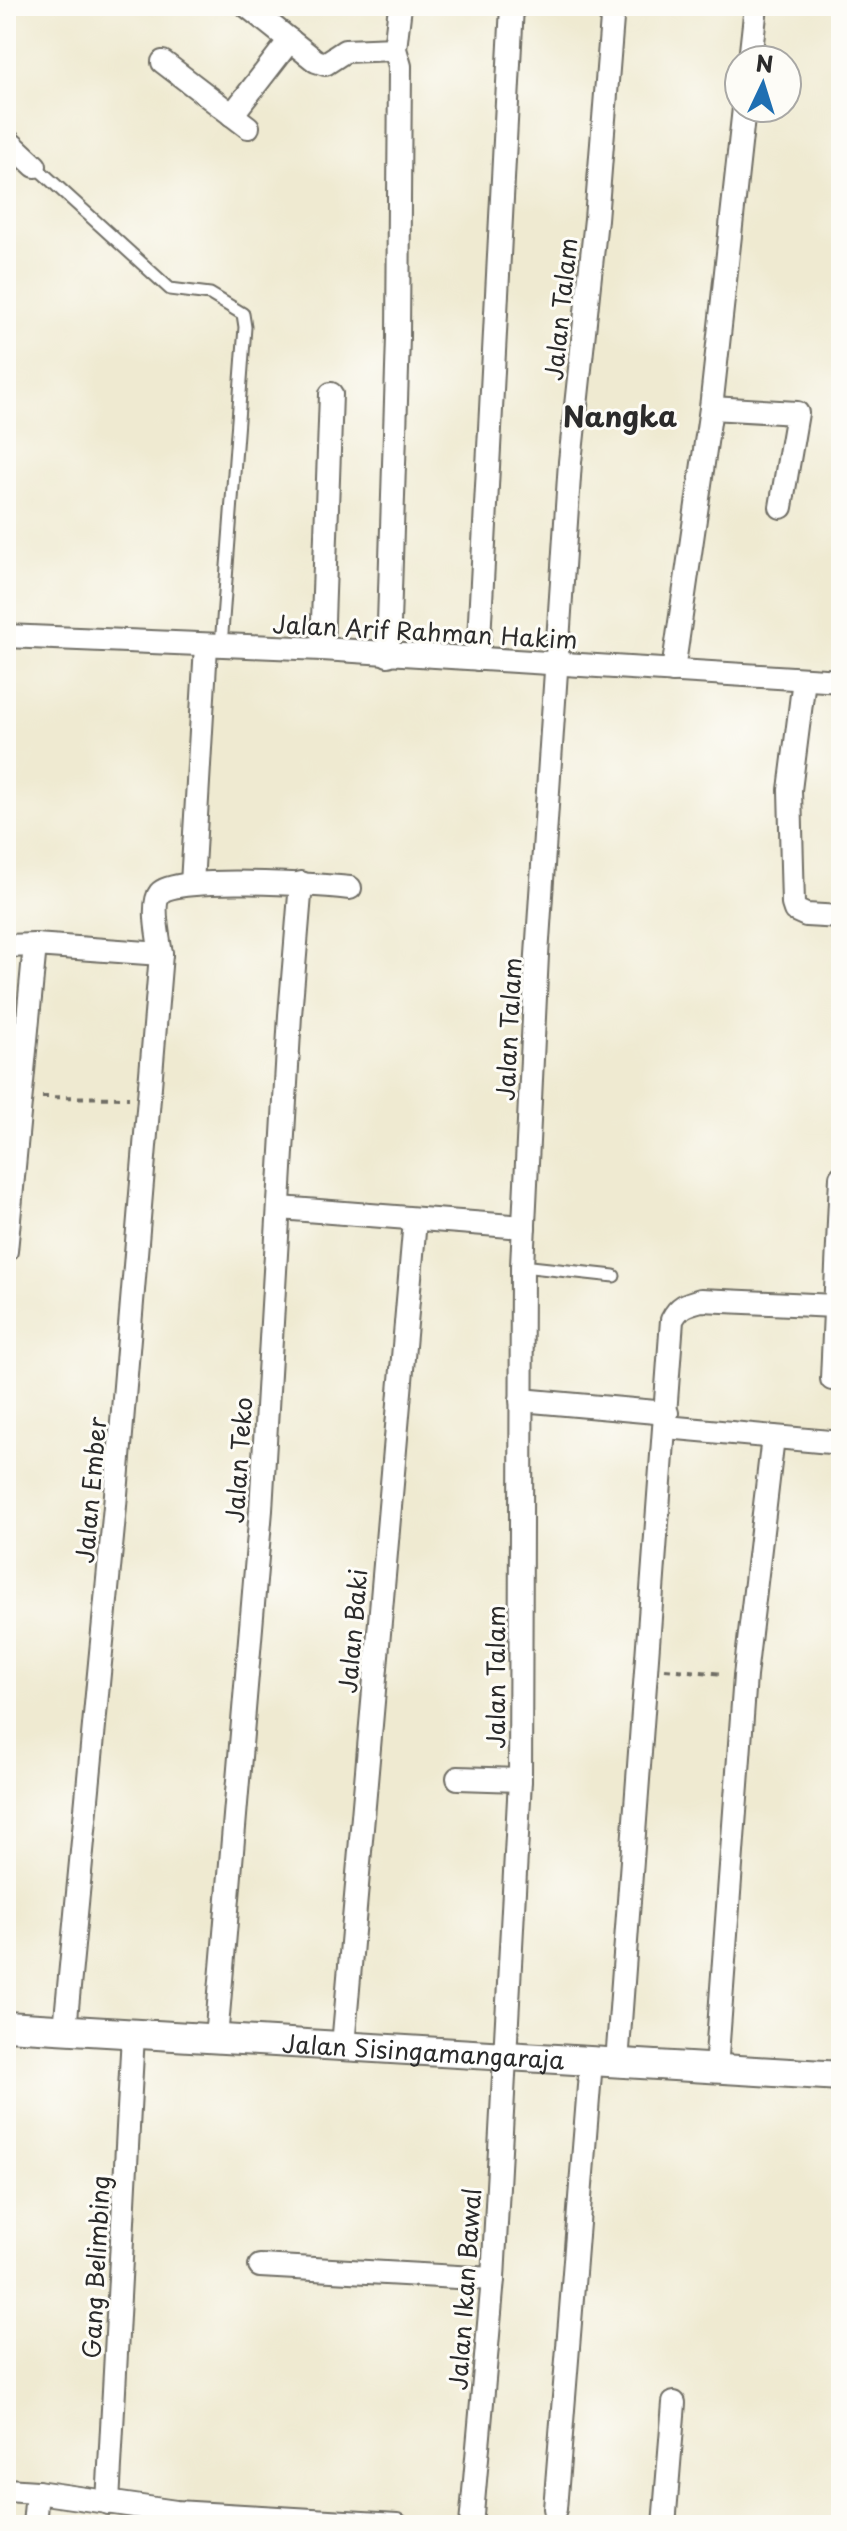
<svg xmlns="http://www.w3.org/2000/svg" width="847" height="2531" font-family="'Playpen Sans',sans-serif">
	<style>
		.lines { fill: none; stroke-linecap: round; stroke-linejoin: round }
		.service-casing { stroke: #706e65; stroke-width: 15 }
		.minor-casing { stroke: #706e65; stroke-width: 26 }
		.tertiary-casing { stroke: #706e65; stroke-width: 32 }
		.path { stroke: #706e65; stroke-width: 4; stroke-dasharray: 6 6; stroke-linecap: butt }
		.service { stroke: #fff; stroke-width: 11 }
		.minor { stroke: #fff; stroke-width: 22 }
		.tertiary { stroke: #fff; stroke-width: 28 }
		.labels { text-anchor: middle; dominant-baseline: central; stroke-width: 6; stroke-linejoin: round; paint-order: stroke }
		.street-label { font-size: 24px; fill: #2b2b2b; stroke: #fdfcf7 }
		.quarter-label { font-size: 28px; font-weight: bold; fill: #2b2b2b; stroke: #fdfcf7 }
	</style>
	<rect width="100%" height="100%" fill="#fdfcf7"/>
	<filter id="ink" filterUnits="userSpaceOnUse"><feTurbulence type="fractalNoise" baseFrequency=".0125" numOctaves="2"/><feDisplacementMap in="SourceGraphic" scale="16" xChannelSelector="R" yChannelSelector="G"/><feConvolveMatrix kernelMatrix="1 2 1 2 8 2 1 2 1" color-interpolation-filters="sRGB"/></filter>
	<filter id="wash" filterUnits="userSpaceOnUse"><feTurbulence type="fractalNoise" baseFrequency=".006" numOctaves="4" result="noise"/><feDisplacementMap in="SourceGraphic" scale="32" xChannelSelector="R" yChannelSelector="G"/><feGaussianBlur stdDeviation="1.8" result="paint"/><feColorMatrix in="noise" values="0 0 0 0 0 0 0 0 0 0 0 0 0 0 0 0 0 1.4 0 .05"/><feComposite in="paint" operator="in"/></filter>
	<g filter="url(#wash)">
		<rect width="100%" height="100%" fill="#efead1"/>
	</g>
	<g filter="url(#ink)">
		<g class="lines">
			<defs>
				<g id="service">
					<path d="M 35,166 L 170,289 L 210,294 L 243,314 L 245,327 L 221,646"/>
					<path d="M 522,1266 L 614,1276"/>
				</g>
				<g id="minor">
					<path d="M 247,6 L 316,61 L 325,64 L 345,51 L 395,49"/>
					<path d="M 750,60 L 756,6"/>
					<path d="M 163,62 L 248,127"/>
					<path d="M 232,115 L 290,40"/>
					<path d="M 6,139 L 35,166"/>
					<path d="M 711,408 L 797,413 L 781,507"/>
					<path d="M 6,636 L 322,649 L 841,681"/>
					<path d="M 322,649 L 331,394"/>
					<path d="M 388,655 L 398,337 L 400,66 L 395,49 L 400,6"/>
					<path d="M 478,659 L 512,6"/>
					<path d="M 673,671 L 711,408 L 744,108"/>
					<path d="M 804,679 L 790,790 L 793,904 L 795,910 L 806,915 L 841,917"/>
					<path d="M 192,884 L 206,646"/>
					<path d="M 6,946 L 35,945 L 161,954"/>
					<path d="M 280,1208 L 524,1227"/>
					<path d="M 6,1251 L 35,945"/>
					<path d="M 832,1379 L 841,1177"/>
					<path d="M 521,1400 L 667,1413"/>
					<path d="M 666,1427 L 841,1443"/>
					<path d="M 458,1778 L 520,1780"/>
					<path d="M 65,2029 L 115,1506 L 161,954 C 159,941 151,904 160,893 C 174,875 322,885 350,888"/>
					<path d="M 216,2039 L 261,1510 L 290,1015 L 301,883"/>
					<path d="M 343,2046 L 415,1220"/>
					<path d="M 617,2063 L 672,1320 C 679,1306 686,1304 701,1300 L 835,1306"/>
					<path d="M 716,2069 L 745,1676 L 773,1437"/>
					<path d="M 260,2266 L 493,2279"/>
					<path d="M 6,2490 L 37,2492 L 176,2512 L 397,2525"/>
					<path d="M 108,2503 L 133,2034"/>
					<path d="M 555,2509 L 591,2061"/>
					<path d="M 34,2525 L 37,2492"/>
					<path d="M 471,2525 L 493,2279 L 520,1780 L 522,1266 L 537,955 L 570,462 L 596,219 L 613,6"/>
					<path d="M 664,2525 L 674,2403"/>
				</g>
				<g id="tertiary">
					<path id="s1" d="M 6,2026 L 841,2076"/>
				</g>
			</defs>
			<use href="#service" class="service-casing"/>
			<use href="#minor" class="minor-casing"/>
			<use href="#tertiary" class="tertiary-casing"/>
			<g class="path">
				<path d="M 42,1097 L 129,1098"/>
				<path d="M 665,1669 L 724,1674"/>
			</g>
			<use href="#service" class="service"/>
			<use href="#minor" class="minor"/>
			<use href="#tertiary" class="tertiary"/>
		</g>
	</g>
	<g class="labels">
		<g class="street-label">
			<text transform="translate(560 309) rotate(-84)">Jalan Talam</text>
			<text transform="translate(425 631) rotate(3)">Jalan Arif Rahman Hakim</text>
			<text transform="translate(508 1029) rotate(-87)">Jalan Talam</text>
			<text transform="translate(238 1460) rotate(-86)">Jalan Teko</text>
			<text transform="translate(90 1490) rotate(-85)">Jalan Ember</text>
			<text transform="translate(352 1631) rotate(-85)">Jalan Baki</text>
			<text transform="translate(495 1677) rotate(-90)">Jalan Talam</text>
			<text stroke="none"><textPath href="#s1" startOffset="418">Jalan Sisingamangaraja</textPath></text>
			<text transform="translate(95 2267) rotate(-87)">Gang Belimbing</text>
			<text transform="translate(464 2289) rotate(-86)">Jalan Ikan Bawal</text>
		</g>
		<g class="quarter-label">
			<text x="620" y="415">Nangka</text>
		</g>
	</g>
	<rect width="847" height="2531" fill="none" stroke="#fdfcf7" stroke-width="32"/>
	<g transform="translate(763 84) rotate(4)"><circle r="38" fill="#fdfcf7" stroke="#a9a8a5" stroke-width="2"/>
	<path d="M0-6L14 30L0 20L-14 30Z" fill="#1f6fb2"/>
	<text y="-12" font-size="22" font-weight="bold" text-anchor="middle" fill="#2b2b2b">N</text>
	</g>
</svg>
